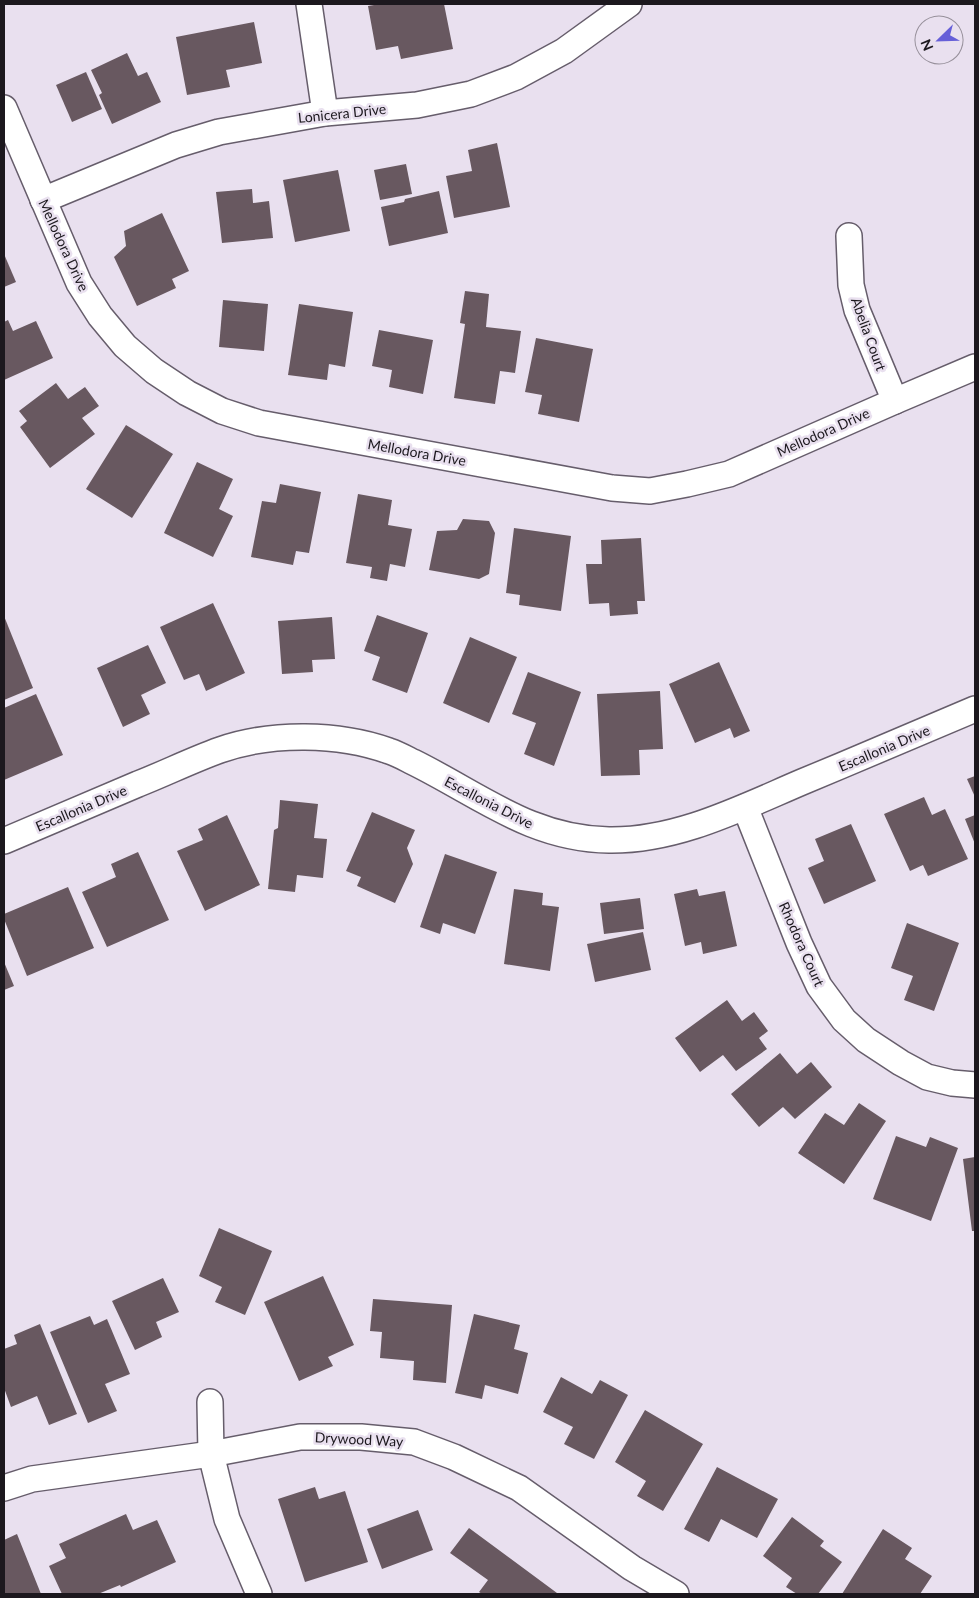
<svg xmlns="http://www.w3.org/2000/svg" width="979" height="1598" font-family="Lato,sans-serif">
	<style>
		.building { fill: #685860 }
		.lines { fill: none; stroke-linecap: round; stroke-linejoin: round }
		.minor-casing { stroke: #665d6b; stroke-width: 28 }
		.minor { stroke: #fff; stroke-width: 25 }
		.labels { text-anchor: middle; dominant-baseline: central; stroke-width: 5; stroke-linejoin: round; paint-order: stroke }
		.street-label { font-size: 14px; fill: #1c181e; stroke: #e9e0ef }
	</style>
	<rect width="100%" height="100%" fill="#e9e0ef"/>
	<g class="building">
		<path d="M 380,4 L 444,4 L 453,49 L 401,59 L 398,46 L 376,50 L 368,6 Z"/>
		<path d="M 254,22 L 262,63 L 226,70 L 230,87 L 187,95 L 176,37 Z"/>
		<path d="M 127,53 L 138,76 L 147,72 L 161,102 L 112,124 L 99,95 L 102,93 L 91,70 Z"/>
		<path d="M 86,72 L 102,109 L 72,122 L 56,85 Z"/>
		<path d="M 497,143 L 510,207 L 454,218 L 446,176 L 472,171 L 468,150 Z"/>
		<path d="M 406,164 L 412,194 L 380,200 L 374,170 Z"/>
		<path d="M 338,170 L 350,231 L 295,242 L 283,180 Z"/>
		<path d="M 252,189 L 253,203 L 269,201 L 273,238 L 222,243 L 216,192 Z"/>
		<path d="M 439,191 L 448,233 L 389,246 L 381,207 L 404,202 L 405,199 Z"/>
		<path d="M 162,213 L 189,271 L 172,279 L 176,288 L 137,306 L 114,257 L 126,246 L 124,231 Z"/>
		<path d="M 4,254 L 16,282 L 4,287 Z"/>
		<path d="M 465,291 L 489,294 L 486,327 L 521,331 L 515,373 L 500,371 L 495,404 L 454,398 L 465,324 L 460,323 Z"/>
		<path d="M 223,300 L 268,304 L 264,351 L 219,347 Z"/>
		<path d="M 299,304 L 353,312 L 345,367 L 329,364 L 327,380 L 288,375 Z"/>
		<path d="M 8,320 L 13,331 L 36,321 L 53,358 L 4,380 L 4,322 Z"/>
		<path d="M 379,330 L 433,340 L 423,394 L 389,387 L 392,370 L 372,366 Z"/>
		<path d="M 536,338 L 593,349 L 579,422 L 538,414 L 542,395 L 525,392 Z"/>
		<path d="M 56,383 L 68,399 L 85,387 L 99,406 L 82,418 L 95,434 L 50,468 L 20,427 L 27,421 L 19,411 Z"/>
		<path d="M 126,425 L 173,454 L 132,518 L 86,489 Z"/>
		<path d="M 197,462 L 233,479 L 219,509 L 233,516 L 213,557 L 164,533 Z"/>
		<path d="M 280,484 L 321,492 L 309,553 L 296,551 L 293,565 L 251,557 L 262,501 L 276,503 Z"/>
		<path d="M 358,494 L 392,500 L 388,525 L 412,529 L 405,567 L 390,564 L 387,581 L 370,578 L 372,567 L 346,563 Z"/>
		<path d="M 463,519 L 489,521 L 495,533 L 489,574 L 479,579 L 429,570 L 437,531 L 457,530 Z"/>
		<path d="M 514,528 L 571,536 L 561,611 L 519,605 L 520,595 L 506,593 Z"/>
		<path d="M 641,538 L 645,601 L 637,601 L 638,614 L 610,616 L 609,603 L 589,604 L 586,564 L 602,564 L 601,540 Z"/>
		<path d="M 213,603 L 245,673 L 206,691 L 199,674 L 184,680 L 160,627 Z"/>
		<path d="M 377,615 L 428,633 L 407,693 L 372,680 L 380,657 L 364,651 Z"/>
		<path d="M 4,616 L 33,688 L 4,700 Z"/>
		<path d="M 332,617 L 335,659 L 312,660 L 313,672 L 282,674 L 278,621 Z"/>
		<path d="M 470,637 L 517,657 L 489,723 L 443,703 Z"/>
		<path d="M 148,645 L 166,683 L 141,695 L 150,714 L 123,727 L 97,668 Z"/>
		<path d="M 719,662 L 750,731 L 734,738 L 730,728 L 695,743 L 669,684 Z"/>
		<path d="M 528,672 L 581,692 L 554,766 L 524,754 L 536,723 L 512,714 Z"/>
		<path d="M 660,691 L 663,749 L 639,750 L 640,775 L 601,776 L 597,694 Z"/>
		<path d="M 36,694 L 63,755 L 4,780 L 4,708 Z"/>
		<path d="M 975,776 L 975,797 L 967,779 Z"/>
		<path d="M 924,797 L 932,815 L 945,809 L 968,859 L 928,876 L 923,865 L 910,871 L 884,814 Z"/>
		<path d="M 280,800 L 318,804 L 314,838 L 327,839 L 323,878 L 297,875 L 295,892 L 268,889 L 274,830 L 278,828 Z"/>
		<path d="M 372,812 L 415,830 L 407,848 L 413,864 L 395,903 L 357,886 L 361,877 L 346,871 Z"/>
		<path d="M 227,815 L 260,885 L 205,911 L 177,851 L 203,840 L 198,829 Z"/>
		<path d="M 975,815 L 975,844 L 965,819 Z"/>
		<path d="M 851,824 L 876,881 L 824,904 L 808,868 L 824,861 L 815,839 Z"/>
		<path d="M 138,852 L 169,920 L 107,947 L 82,892 L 116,877 L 111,864 Z"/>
		<path d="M 445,854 L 497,872 L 475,934 L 443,923 L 440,934 L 420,927 Z"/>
		<path d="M 68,887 L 94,948 L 27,976 L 4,919 L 4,914 Z"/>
		<path d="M 514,889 L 543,893 L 542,905 L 559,907 L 550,971 L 504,964 Z"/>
		<path d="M 697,889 L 699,896 L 725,891 L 737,946 L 703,954 L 701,942 L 685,946 L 674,894 Z"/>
		<path d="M 640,898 L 644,929 L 604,934 L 600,903 Z"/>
		<path d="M 907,923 L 959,943 L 934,1011 L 904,1000 L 913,976 L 891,968 Z"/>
		<path d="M 643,932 L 651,970 L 595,982 L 587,944 Z"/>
		<path d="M 4,962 L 14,986 L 4,990 Z"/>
		<path d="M 727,1000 L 742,1021 L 754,1012 L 768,1031 L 759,1038 L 767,1049 L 736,1071 L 723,1055 L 700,1072 L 675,1038 Z"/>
		<path d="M 780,1053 L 797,1074 L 811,1062 L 832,1087 L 795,1119 L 783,1107 L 759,1127 L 731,1094 Z"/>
		<path d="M 859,1103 L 886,1121 L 844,1184 L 798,1153 L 825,1113 L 844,1125 Z"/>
		<path d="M 896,1136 L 926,1147 L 930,1137 L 958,1148 L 931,1221 L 873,1199 Z"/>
		<path d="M 975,1157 L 975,1231 L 972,1231 L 963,1159 Z"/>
		<path d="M 219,1228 L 272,1251 L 245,1315 L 215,1302 L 222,1287 L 199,1276 Z"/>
		<path d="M 323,1276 L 354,1345 L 328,1357 L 333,1366 L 299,1381 L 264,1302 Z"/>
		<path d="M 163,1278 L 179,1312 L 156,1322 L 162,1337 L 135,1350 L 112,1301 Z"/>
		<path d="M 373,1299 L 452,1305 L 446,1383 L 413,1380 L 414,1361 L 380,1358 L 382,1332 L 370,1331 Z"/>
		<path d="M 474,1314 L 520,1325 L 514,1349 L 528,1353 L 518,1394 L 485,1385 L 482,1399 L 455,1393 Z"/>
		<path d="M 90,1316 L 94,1325 L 107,1319 L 130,1374 L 105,1384 L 117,1411 L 88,1423 L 50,1332 Z"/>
		<path d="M 40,1324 L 77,1414 L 49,1425 L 37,1396 L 11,1407 L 4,1388 L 4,1349 L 17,1344 L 14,1335 Z"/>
		<path d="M 561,1377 L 592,1394 L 600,1380 L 628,1395 L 594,1459 L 564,1444 L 573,1427 L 543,1412 Z"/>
		<path d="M 645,1410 L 703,1444 L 663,1511 L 637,1496 L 646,1481 L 615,1462 Z"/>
		<path d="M 717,1467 L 778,1499 L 757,1538 L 721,1519 L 709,1542 L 684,1529 Z"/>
		<path d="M 315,1487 L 319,1499 L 345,1491 L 368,1562 L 305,1582 L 278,1499 Z"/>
		<path d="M 418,1510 L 433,1550 L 382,1569 L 367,1529 Z"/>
		<path d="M 126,1514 L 133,1530 L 157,1520 L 176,1562 L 121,1587 L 120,1585 L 98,1594 L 62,1594 L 49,1566 L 66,1558 L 59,1544 Z"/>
		<path d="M 792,1517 L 824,1541 L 820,1546 L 842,1562 L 818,1594 L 797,1594 L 786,1587 L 792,1578 L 763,1556 Z"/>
		<path d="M 469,1528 L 557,1593 L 556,1594 L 482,1594 L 479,1592 L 488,1580 L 450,1553 Z"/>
		<path d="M 883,1529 L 912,1548 L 905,1559 L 932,1576 L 920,1594 L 842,1594 Z"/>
		<path d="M 17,1534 L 41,1594 L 4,1594 L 4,1540 Z"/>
	</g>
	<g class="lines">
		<defs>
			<g id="minor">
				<path d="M 309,4 L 325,113"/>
				<path d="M 4,108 L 79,283 L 100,316 L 125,346 L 154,371 L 187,393 L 222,411 L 259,423 L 612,488 L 650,491 L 687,484 L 729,474 L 895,401 L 975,367"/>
				<path d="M 43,200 L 176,145 L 219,132 L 325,113 L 417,105 L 471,94 L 516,77 L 564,51 L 629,4"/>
				<path d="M 849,236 L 851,285 L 857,310 L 895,401"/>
				<path d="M 745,807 L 799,943 L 819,986 L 844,1020 L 866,1040 L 901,1063 L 927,1077 L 952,1083 L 975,1085"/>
				<path d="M 4,841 C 49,822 94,803 138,784 C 166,773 192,760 220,750 C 271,732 339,733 389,751 C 398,754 405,758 413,762 C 480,795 531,839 609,840 C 677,841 741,808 802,782 C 860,758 918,733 975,709"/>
				<path d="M 210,1402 L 211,1454 L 227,1519 L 259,1594"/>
				<path d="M 4,1488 L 32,1479 L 211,1454 L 300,1437 L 361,1437 L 414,1442 L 454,1457 L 519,1488 L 632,1568 L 676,1594"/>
			</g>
		</defs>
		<use href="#minor" class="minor-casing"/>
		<use href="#minor" class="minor"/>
	</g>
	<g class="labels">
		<g class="street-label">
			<text transform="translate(342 113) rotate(-6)">Lonicera Drive</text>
			<text transform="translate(64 245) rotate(65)">Mellodora Drive</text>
			<text transform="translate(869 334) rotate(70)">Abelia Court</text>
			<text transform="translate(823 432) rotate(-24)">Mellodora Drive</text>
			<text transform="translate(417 452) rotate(10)">Mellodora Drive</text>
			<text transform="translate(884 748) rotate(-23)">Escallonia Drive</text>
			<text transform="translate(489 802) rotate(27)">Escallonia Drive</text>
			<text transform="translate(81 808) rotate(-23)">Escallonia Drive</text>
			<text transform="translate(802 944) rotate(66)">Rhodora Court</text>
			<text transform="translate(359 1439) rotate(3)">Drywood Way</text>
		</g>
	</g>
	<rect width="979" height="1598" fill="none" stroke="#1c181e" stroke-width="10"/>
	<g transform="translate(939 40) rotate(247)"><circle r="24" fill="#e9e0ef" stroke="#97909b"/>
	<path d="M0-4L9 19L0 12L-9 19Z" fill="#665fd8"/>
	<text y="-8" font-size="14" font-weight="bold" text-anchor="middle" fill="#1c181e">N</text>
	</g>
</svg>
